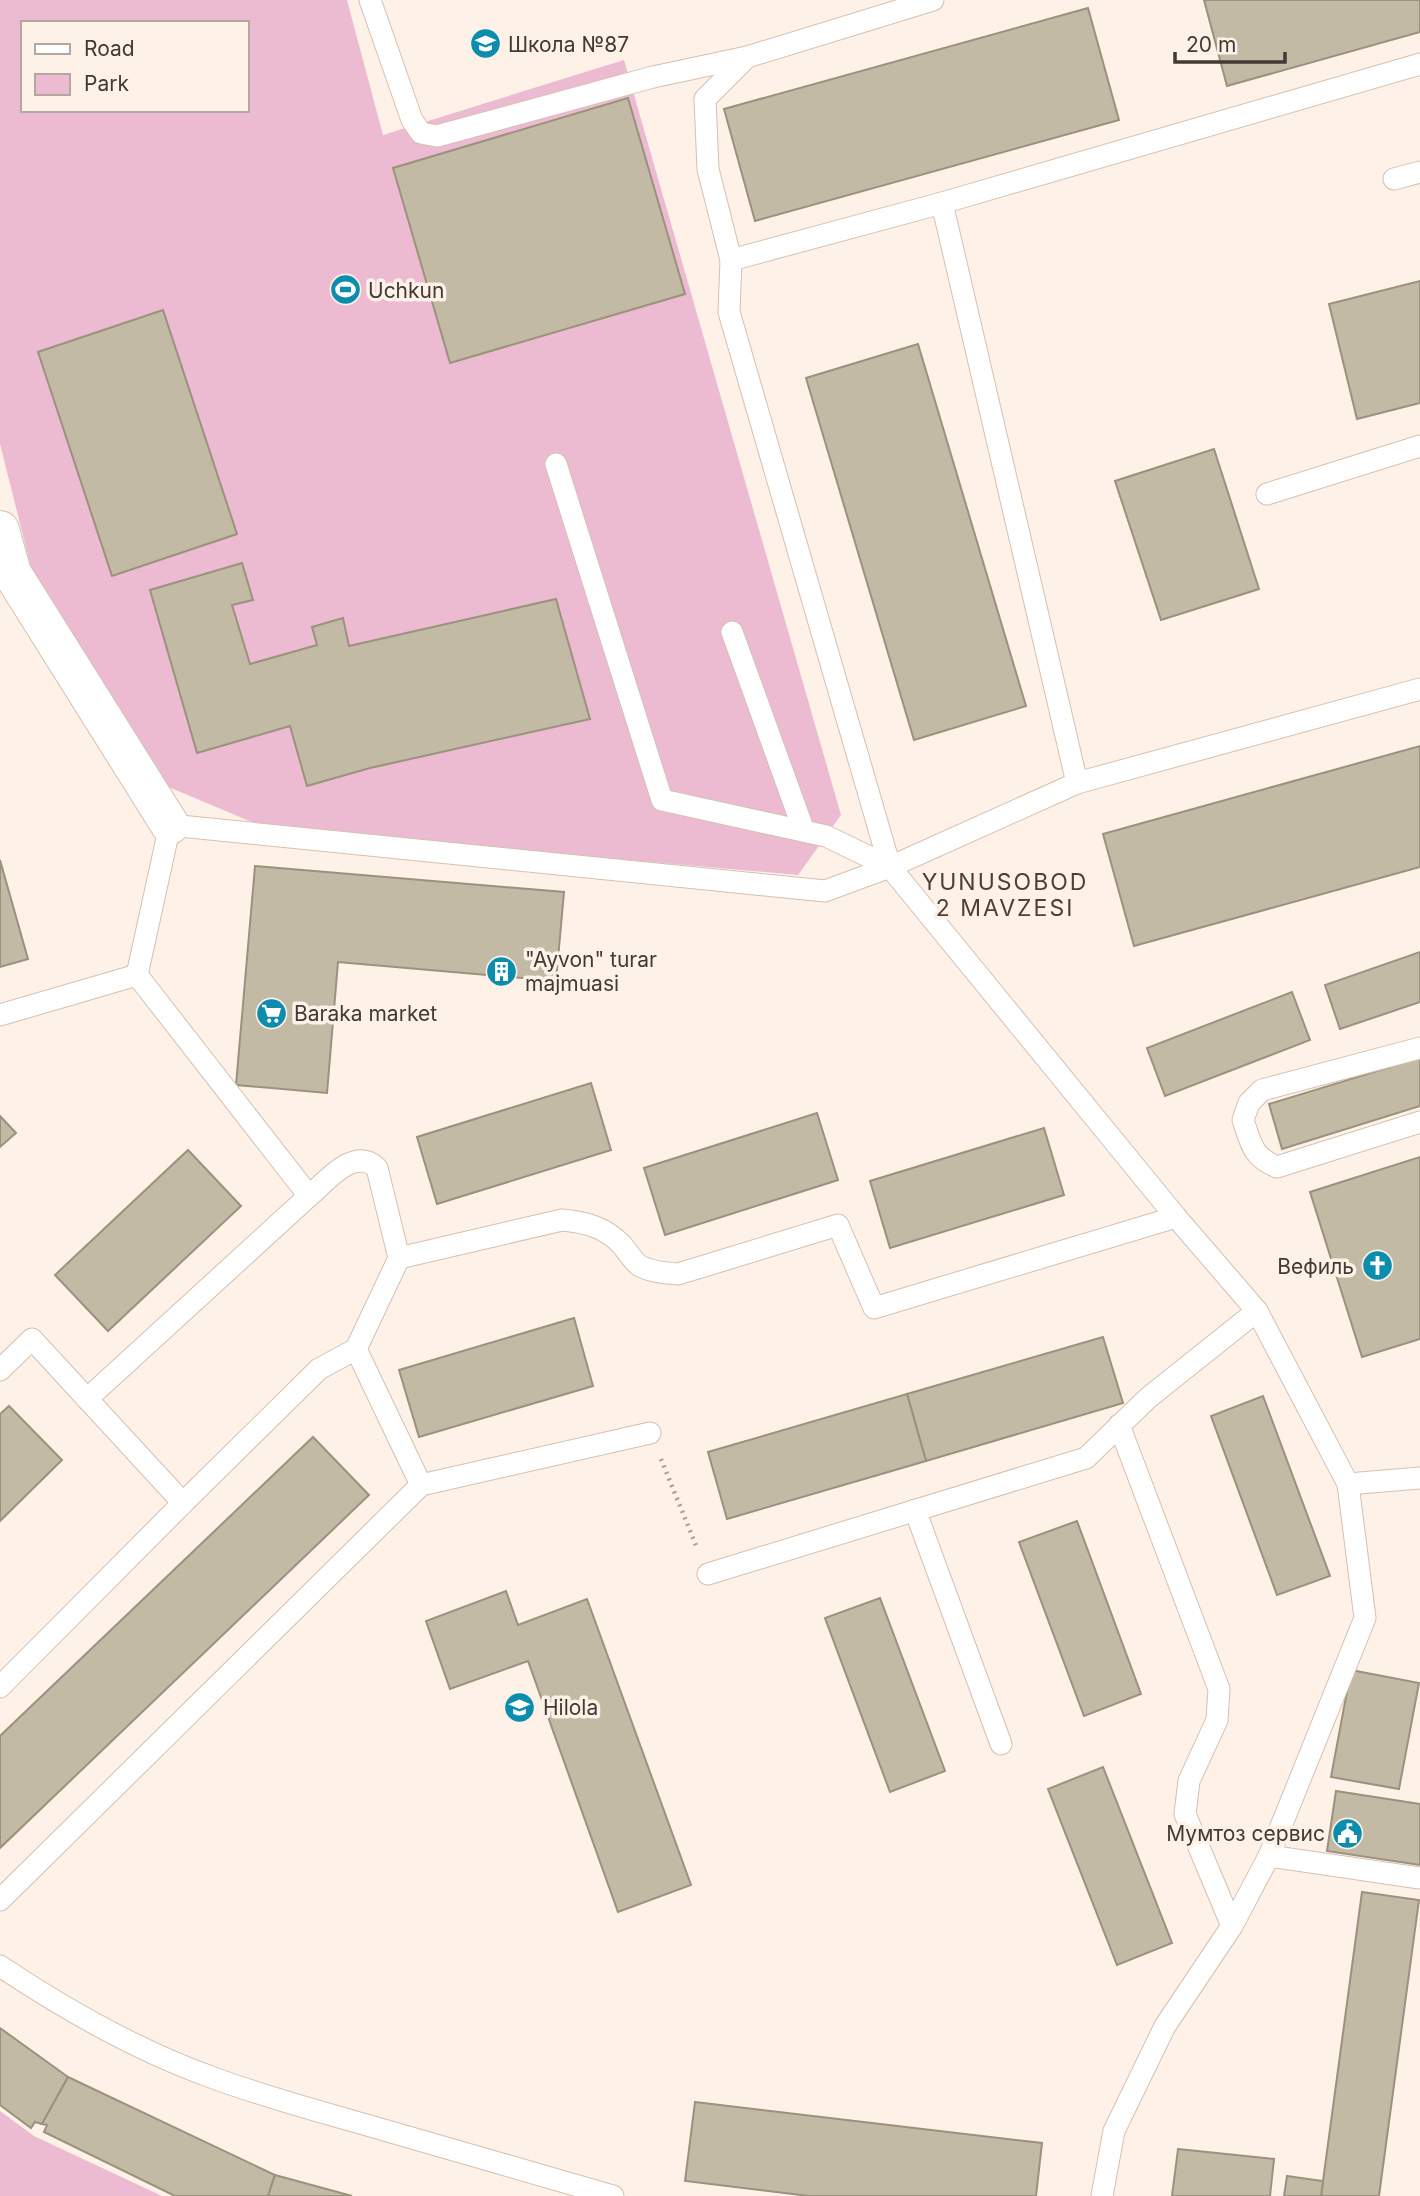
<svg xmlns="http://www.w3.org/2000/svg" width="1420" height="2196" font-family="Inter,sans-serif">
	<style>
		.green { fill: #edbbd1; fill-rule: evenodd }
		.building { fill: #c2baa4; stroke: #9a927d; stroke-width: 2 }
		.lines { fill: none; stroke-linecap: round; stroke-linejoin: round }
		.lane-casing { stroke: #d5c0b1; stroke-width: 23 }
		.street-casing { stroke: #d5c0b1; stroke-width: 40 }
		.path { stroke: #aaa098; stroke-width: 4.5; stroke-dasharray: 2 5; stroke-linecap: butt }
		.lane { stroke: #fff; stroke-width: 21 }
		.street { stroke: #fff; stroke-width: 38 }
		.labels { text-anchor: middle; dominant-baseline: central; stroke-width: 7; stroke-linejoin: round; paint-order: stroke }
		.poi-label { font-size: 21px; fill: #423a34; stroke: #fef1e8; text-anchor: start }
		.neighbourhood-label { font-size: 23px; letter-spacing: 2px; fill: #4f3e32; stroke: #fef1e8 }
	</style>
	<rect width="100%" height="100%" fill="#fef1e8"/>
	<g class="green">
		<path d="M 0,0 L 347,0 L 383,135 L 624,60 L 841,815 L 798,875 L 266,828 L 159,783 L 39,599 L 0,444 ZM 23,23 L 247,23 L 247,110 L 23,110 Z"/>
		<path d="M 0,2111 L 34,2136 L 162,2196 L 0,2196 Z"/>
	</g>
	<g class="building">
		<path d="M 1204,0 L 1420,0 L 1420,32 L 1227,86 Z"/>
		<path d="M 1088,8 L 1119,120 L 755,221 L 724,109 Z"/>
		<path d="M 628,98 L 685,294 L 450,363 L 393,168 Z"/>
		<path d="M 1420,281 L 1420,403 L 1357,419 L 1329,304 Z"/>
		<path d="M 163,310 L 237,534 L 112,576 L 38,352 Z"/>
		<path d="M 918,344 L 1026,706 L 914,740 L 806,378 Z"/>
		<path d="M 1214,449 L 1259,589 L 1161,620 L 1115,481 Z"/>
		<path d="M 242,563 L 253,600 L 232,605 L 250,664 L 317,645 L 312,627 L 343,618 L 349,646 L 556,599 L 590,719 L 370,768 L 307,786 L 290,726 L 197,753 L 150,590 Z"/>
		<path d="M 1420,746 L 1420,867 L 1134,946 L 1103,834 Z"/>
		<path d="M 0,860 L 28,959 L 0,967 Z"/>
		<path d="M 255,866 L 564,892 L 556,981 L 338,962 L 327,1093 L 236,1085 Z"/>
		<path d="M 1420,952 L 1420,1002 L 1340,1029 L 1325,985 Z"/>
		<path d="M 1292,992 L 1310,1040 L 1165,1096 L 1147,1048 Z"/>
		<path d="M 1420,1058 L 1420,1106 L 1282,1149 L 1269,1104 Z"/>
		<path d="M 591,1083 L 611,1150 L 437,1204 L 417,1137 Z"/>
		<path d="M 817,1113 L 838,1180 L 665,1235 L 644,1168 Z"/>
		<path d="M 0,1116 L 16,1133 L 0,1147 Z"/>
		<path d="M 1044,1128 L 1064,1195 L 890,1248 L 870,1181 Z"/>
		<path d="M 188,1150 L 241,1206 L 108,1331 L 55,1275 Z"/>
		<path d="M 1420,1157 L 1420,1339 L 1362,1357 L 1310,1192 Z"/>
		<path d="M 574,1318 L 593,1386 L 419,1437 L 399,1370 Z"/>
		<path d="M 1103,1337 L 1123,1403 L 926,1461 L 907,1394 Z"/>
		<path d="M 907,1394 L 926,1461 L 727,1519 L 708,1452 Z"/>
		<path d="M 1263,1396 L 1330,1576 L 1277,1595 L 1211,1416 Z"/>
		<path d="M 9,1406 L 62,1460 L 0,1521 L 0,1414 Z"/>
		<path d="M 313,1437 L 369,1495 L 0,1848 L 0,1736 Z"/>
		<path d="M 1077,1521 L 1141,1694 L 1084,1716 L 1019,1542 Z"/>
		<path d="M 506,1591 L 518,1625 L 587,1599 L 691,1885 L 618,1912 L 528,1661 L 450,1689 L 426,1621 Z"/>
		<path d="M 880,1598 L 945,1771 L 890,1792 L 825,1618 Z"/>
		<path d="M 1351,1670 L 1419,1683 L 1399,1789 L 1331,1777 Z"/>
		<path d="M 1103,1767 L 1172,1943 L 1117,1965 L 1048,1789 Z"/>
		<path d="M 1336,1791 L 1420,1804 L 1420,1865 L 1327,1851 Z"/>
		<path d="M 1362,1892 L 1419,1900 L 1379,2196 L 1321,2196 Z"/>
		<path d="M 0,2028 L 68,2077 L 42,2124 L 35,2122 L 31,2128 L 0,2105 Z"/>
		<path d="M 68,2077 L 275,2175 L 268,2196 L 175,2196 L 44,2132 L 47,2125 L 42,2124 Z"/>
		<path d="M 695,2102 L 1042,2143 L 1036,2196 L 809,2196 L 685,2181 Z"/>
		<path d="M 1178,2149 L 1274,2159 L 1270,2196 L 1172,2196 Z"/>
		<path d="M 275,2175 L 352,2196 L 268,2196 Z"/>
		<path d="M 1287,2176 L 1323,2181 L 1321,2196 L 1284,2196 Z"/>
	</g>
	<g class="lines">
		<defs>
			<g id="lane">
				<path d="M 370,0 L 412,120 L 421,133 L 437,136 L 653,77 L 747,57"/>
				<path d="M 933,0 L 747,57 L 705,99 L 708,169 L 731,260 L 729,312 L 890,867 L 1176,1217 L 1257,1311"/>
				<path d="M 1394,179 L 1420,172"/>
				<path d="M 731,260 L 942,203 L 1420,64"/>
				<path d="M 556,464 L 662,800 L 826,836 L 890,867"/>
				<path d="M 1267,494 L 1420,446"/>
				<path d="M 732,632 L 804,831"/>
				<path d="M 1077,783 L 1420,689"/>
				<path d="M 0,1015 L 137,975"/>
				<path d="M 1420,1048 L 1262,1090 L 1249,1103 L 1243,1120 C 1251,1143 1252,1157 1277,1167 L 1420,1122"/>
				<path d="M 399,1258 L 562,1220 C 585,1222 605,1227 622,1245 C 627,1251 633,1261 640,1266 C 651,1272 666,1273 678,1274 L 838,1225 L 874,1308 L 1176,1217"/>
				<path d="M 0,1370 L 32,1339 L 183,1503 L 319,1369 L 356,1349"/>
				<path d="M 87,1399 L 309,1196"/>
				<path d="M 1119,1425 L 1219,1689 L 1217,1720 L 1189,1781 L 1185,1814 L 1232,1926"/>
				<path d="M 421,1485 L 356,1349 L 399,1258 L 377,1168 C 354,1146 327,1181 309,1196 L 137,975 L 170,825 L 825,891 L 890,867 L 1077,783 L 942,203"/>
				<path d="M 915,1510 L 1001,1744"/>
				<path d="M 708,1574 L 1086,1458 L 1148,1398 L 1257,1311 L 1348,1484 L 1420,1478"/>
				<path d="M 0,1687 L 183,1503"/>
				<path d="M 1269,1856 L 1420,1878"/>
				<path d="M 0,1900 L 421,1485 L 650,1433"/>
				<path d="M 0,1966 C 66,2010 136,2050 211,2077 C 267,2098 326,2113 384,2130 C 460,2152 537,2174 613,2196"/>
				<path d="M 1102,2196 L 1114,2131 L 1165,2026 L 1232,1926 L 1269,1856 L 1365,1618 L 1348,1484"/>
			</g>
			<path id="street" d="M 0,530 L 12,573 L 170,825"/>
		</defs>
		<use href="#lane" class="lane-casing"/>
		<use href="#street" class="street-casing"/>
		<path class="path" d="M 661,1459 L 697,1548"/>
		<use href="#lane" class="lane"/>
		<use href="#street" class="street"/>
	</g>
	<defs>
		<symbol id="school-disc" viewBox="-11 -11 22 22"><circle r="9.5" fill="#0c8dad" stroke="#fef1e8"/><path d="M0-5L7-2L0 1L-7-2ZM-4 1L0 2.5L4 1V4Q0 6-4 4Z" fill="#fff"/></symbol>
		<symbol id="stadium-disc" viewBox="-11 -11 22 22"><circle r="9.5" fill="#0c8dad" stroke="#fef1e8"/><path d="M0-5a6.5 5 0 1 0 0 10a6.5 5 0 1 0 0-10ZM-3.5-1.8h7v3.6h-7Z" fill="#fff"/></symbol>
		<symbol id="building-disc" viewBox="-11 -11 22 22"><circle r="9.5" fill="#0c8dad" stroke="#fef1e8"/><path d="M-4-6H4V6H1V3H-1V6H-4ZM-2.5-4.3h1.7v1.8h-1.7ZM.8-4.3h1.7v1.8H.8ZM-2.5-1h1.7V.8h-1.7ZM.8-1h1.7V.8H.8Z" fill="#fff"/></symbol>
		<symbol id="supermarket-disc" viewBox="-11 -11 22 22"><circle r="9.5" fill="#0c8dad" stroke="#fef1e8"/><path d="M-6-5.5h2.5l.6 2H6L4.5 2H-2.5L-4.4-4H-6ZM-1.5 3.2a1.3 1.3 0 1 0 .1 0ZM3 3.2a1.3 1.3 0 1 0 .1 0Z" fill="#fff"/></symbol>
		<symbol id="church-disc" viewBox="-11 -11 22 22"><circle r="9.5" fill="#0c8dad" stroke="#fef1e8"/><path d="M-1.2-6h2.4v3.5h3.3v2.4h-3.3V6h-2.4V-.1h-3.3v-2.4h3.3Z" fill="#fff"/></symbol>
		<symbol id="civic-disc" viewBox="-11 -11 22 22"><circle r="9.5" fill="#0c8dad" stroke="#fef1e8"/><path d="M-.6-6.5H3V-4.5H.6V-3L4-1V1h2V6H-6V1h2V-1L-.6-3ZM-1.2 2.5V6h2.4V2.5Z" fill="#fff"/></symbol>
	</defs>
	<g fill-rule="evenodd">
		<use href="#school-disc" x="468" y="26" width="35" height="35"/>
		<use href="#stadium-disc" x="328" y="272" width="35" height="35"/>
		<use href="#building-disc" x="484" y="954" width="35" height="35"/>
		<use href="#supermarket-disc" x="254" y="996" width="35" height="35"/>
		<use href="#church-disc" x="1360" y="1248" width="35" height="35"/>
		<use href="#school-disc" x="502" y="1690" width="35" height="35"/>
		<use href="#civic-disc" x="1330" y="1816" width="35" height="35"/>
	</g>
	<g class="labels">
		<g class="poi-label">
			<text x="508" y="44">Школа №87</text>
			<text x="368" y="290">Uchkun</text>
			<text x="525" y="959">"Ayvon" turar<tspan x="525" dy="24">majmuasi</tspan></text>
			<text x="294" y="1013">Baraka market</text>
			<text x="1354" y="1266" text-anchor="end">Вефиль</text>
			<text x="543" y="1707">Hilola</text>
			<text x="1325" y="1833" text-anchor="end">Мумтоз сервис</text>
		</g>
		<g class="neighbourhood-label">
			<text x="1005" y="882">YUNUSOBOD<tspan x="1005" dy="26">2 MAVZESI</tspan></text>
		</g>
	</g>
	<rect x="21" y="21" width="228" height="91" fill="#fef1e8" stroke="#b3a8a0" stroke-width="2"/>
	<rect x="35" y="44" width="35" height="10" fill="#ffffff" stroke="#b3a8a0" stroke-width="2"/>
	<text x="84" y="56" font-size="21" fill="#423a34">Road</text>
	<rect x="35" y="74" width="35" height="21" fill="#edbbd1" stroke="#b3a8a0" stroke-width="2"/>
	<text x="84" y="91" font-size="21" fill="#423a34">Park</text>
	<path d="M1175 52v10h110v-10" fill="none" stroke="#423a34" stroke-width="3.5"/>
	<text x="1186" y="52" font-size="21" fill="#423a34" stroke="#fef1e8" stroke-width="5" paint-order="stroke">20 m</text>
</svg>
